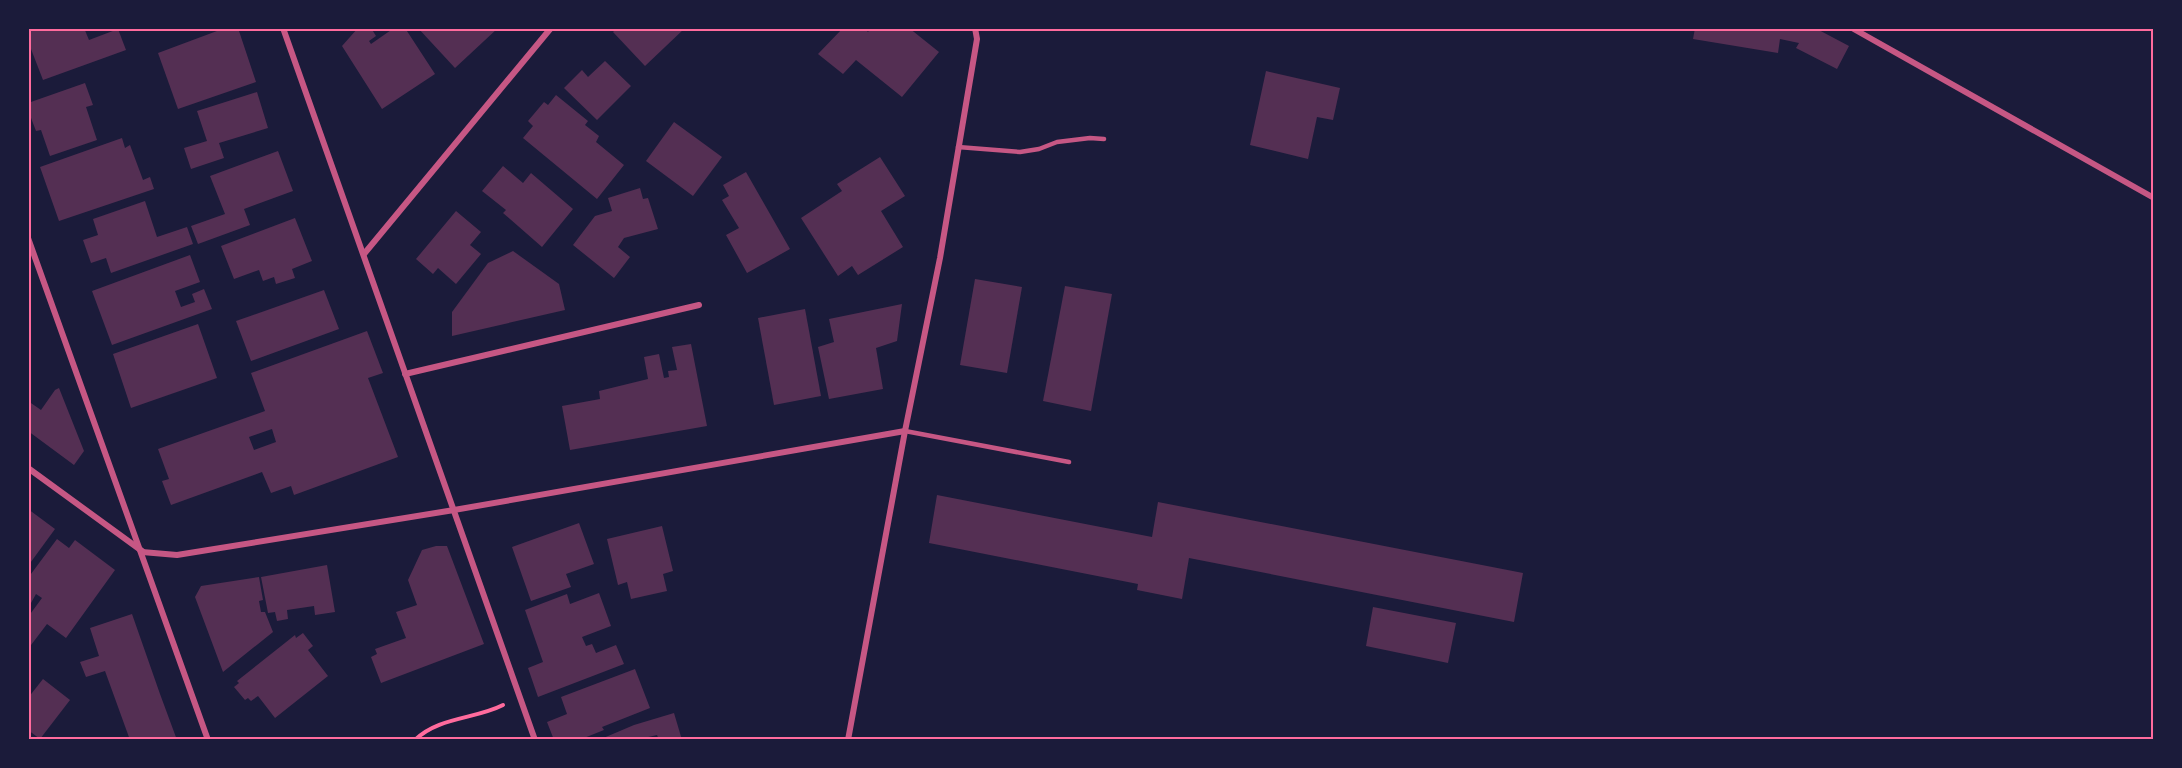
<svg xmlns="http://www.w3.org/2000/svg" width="2182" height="768" font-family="'Fira Sans',sans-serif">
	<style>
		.building { fill: #542f53; fill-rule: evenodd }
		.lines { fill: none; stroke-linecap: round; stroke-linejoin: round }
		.path { stroke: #ff6b9d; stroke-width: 4 }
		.service { stroke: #c65784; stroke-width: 4.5 }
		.minor { stroke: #c65784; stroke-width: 6 }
		.neatline { fill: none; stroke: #ff6b9d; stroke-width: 2 }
	</style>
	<rect width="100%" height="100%" fill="#1b1b3a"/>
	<g class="building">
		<path d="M 33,28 L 84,28 L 89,40 L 118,29 L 126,50 L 43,80 L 31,49 L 28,51 L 28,30 Z"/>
		<path d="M 225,28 L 238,28 L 256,82 L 178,109 L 158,53 Z"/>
		<path d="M 358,28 L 371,28 L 376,36 L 369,41 L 371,44 L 394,28 L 405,28 L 435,74 L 382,109 L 342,46 Z"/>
		<path d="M 418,28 L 498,28 L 455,68 Z"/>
		<path d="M 617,28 L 685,28 L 645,66 L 613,32 Z"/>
		<path d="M 843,28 L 853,30 L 864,28 L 868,32 L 871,28 L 909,28 L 939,52 L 902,97 L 856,60 L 843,74 L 818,54 Z"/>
		<path d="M 1695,28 L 1815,28 L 1849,46 L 1837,69 L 1796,48 L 1799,43 L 1780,39 L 1778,53 L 1693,39 Z"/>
		<path d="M 605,61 L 631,86 L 597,120 L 564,88 L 582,70 L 588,77 Z"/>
		<path d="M 1266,71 L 1340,88 L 1333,120 L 1317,117 L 1308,159 L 1250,145 Z"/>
		<path d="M 85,83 L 93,105 L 86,107 L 97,140 L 50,156 L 41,130 L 36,131 L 28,110 L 28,103 Z"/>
		<path d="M 257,92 L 268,128 L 219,143 L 224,158 L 191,169 L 184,148 L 207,141 L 197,111 Z"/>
		<path d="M 556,95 L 588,121 L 585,125 L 599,136 L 596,142 L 624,165 L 597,199 L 523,138 L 533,126 L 528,121 L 544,102 L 548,105 Z"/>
		<path d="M 674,122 L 722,157 L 693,196 L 646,161 Z"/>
		<path d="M 122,138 L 125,148 L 130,145 L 143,180 L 150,177 L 154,189 L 59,221 L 40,167 Z"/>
		<path d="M 278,151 L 293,191 L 244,209 L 250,225 L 198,244 L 191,226 L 225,214 L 210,176 Z"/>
		<path d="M 880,157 L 905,196 L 881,211 L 903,247 L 858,275 L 852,266 L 838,276 L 801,218 L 842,191 L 837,184 Z"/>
		<path d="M 503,166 L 523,183 L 531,173 L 573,209 L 542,247 L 503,213 L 506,210 L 482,191 Z"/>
		<path d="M 746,172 L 790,249 L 747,273 L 726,235 L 739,228 L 722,200 L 729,196 L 723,185 Z"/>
		<path d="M 640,188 L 643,199 L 648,198 L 658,229 L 624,238 L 618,247 L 630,257 L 614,278 L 573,245 L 595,216 L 612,211 L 608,198 Z"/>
		<path d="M 145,201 L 157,237 L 187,227 L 193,244 L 111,273 L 106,258 L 91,263 L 83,240 L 98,235 L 93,219 Z"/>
		<path d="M 456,211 L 481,232 L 470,245 L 481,254 L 456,284 L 438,268 L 433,274 L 416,259 Z"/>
		<path d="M 295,218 L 312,261 L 292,269 L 295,278 L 276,284 L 274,277 L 263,281 L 259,270 L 234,279 L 221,246 Z"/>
		<path d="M 513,251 L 559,284 L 565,310 L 452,336 L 452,312 L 488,263 Z"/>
		<path d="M 190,255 L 200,282 L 175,291 L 181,307 L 195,302 L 192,294 L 204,289 L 212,309 L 112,345 L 92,291 Z"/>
		<path d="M 975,279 L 1022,287 L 1007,373 L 960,365 Z"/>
		<path d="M 1065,286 L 1112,294 L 1091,411 L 1043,401 Z"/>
		<path d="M 324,290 L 339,329 L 251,361 L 236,321 Z"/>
		<path d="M 902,304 L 897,341 L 876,348 L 883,389 L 829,399 L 818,347 L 834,342 L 829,319 Z"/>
		<path d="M 805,309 L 821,396 L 774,405 L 758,318 Z"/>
		<path d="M 198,324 L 217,378 L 131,408 L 113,354 Z"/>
		<path d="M 367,331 L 383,373 L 368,378 L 398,457 L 294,495 L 291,486 L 271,493 L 262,472 L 171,505 L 162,481 L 169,479 L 158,449 L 265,411 L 251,373 ZM 272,429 L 276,442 L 254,450 L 249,437 Z"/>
		<path d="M 691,344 L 707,426 L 570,450 L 562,406 L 600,399 L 599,391 L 648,379 L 644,357 L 659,354 L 664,378 L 669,377 L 668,371 L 677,370 L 672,347 Z"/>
		<path d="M 59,388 L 84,451 L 74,465 L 28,431 L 28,401 L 41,410 L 55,390 Z"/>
		<path d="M 937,495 L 1152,537 L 1158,502 L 1523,573 L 1514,622 L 1189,558 L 1182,599 L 1137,590 L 1138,584 L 929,543 Z"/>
		<path d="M 28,509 L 55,529 L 28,566 Z"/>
		<path d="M 579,523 L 594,564 L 566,574 L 571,587 L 531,601 L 512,547 Z"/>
		<path d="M 662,526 L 673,571 L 663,574 L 667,591 L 631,599 L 627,582 L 618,585 L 607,539 Z"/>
		<path d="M 57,539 L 69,548 L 75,540 L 115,570 L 66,638 L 47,624 L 28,649 L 28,617 L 42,598 L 36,594 L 31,603 L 28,601 L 28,578 Z"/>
		<path d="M 436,546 L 447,546 L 484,644 L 381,683 L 371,657 L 377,654 L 375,649 L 406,638 L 396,612 L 417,605 L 408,580 L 422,550 Z"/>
		<path d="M 327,565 L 335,612 L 315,615 L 314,606 L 287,610 L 288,619 L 277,621 L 275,612 L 268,613 L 261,577 Z"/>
		<path d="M 259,577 L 263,600 L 259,601 L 261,612 L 265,612 L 273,632 L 223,672 L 195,597 L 201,586 Z"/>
		<path d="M 599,593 L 611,626 L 582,637 L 586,646 L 592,644 L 596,653 L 616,645 L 624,664 L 538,697 L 528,668 L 543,662 L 525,610 L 567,594 L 570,604 Z"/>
		<path d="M 1373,607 L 1456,623 L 1448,663 L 1366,646 Z"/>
		<path d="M 132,614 L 160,694 L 177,740 L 130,740 L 105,671 L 86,677 L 80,662 L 99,656 L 90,628 Z"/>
		<path d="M 303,633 L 313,646 L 308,650 L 328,676 L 275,718 L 258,696 L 251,701 L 248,698 L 245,700 L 234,687 L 239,683 L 237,681 L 295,635 L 296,638 Z"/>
		<path d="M 635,669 L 650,708 L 602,727 L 604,730 L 579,740 L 554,740 L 547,722 L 567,714 L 561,697 Z"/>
		<path d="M 43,679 L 70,700 L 40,739 L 28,730 L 28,698 Z"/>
		<path d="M 674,713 L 682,740 L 659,740 L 657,735 L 640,739 L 601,739 L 634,725 Z"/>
	</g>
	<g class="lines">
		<path class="path" d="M 415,740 C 438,717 476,719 503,705"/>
		<g class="service">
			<path d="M 958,147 L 1020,152 L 1039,149 L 1057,142 L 1090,138 L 1104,139"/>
			<path d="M 905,431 L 1069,462"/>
		</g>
		<g class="minor">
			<path d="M 283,28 L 535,740"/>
			<path d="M 1852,28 L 2154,198"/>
			<path d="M 28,238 L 208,740"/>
			<path d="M 364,254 L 551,28"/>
			<path d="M 405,374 L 699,305"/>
			<path d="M 28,468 L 142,551"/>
			<path d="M 142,552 L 177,555 L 454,510 L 905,431"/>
			<path d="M 848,740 L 905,431 L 940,258 L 977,39 L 975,28"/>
		</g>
	</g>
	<rect width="2182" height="768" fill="none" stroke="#1b1b3a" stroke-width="60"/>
	<rect x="30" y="30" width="2122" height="708" class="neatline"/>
</svg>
